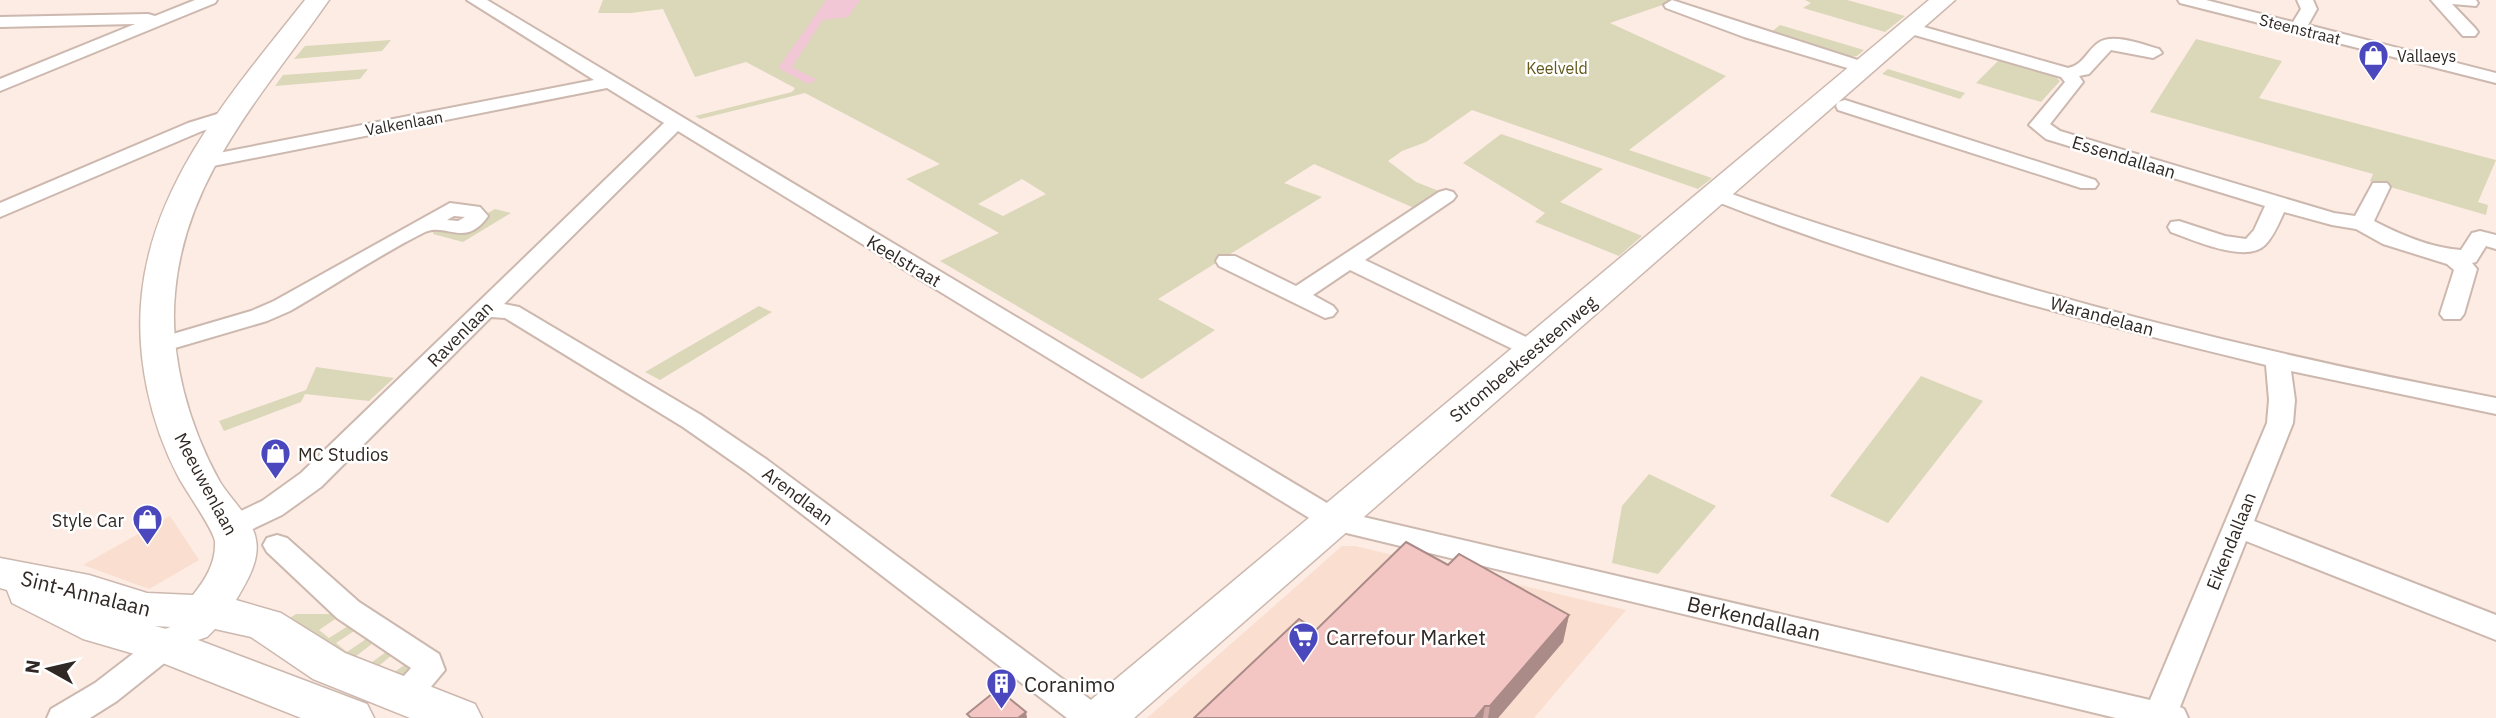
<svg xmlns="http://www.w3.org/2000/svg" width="2496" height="718" font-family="'IBM Plex Sans',sans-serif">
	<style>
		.built { fill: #faded0 }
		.green { fill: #dbd7b9; fill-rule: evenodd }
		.water { fill: #f1c7d5 }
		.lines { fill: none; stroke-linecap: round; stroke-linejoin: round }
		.street-casing { stroke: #ccb8ae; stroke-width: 4 }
		.secondary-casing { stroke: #ccb8ae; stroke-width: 3 }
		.street { fill: #fff; fill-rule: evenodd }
		.secondary { fill: #fff; fill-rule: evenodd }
		.wall { fill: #d1aaa8 }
		.shaded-wall { fill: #aa8b88 }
		.building { fill: #f3c6c3; stroke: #aa8b88; stroke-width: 2 }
		.labels { text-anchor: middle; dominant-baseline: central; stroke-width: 5; stroke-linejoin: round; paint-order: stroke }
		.far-street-label { font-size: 16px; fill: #302824; stroke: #fff }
		.far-poi-label { font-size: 16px; fill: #302824; stroke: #fff; text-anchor: start }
		.far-park-label { font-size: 16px; fill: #62591b; stroke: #fff }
		.street-label { font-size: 18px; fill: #302824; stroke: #fff }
		.poi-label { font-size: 18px; fill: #302824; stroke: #fff; text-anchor: start }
		.near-street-label { font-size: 21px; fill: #302824; stroke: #fff }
		.near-poi-label { font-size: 21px; fill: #302824; stroke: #fff; text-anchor: start }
	</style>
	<rect width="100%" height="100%" fill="#fdece4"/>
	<g class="built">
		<path d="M 170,516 L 199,560 L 149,589 L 83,565 Z"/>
		<path d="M 1342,546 L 1355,546 L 1626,610 L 1534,718 L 1147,718 Z"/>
	</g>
	<g class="green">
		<path d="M 603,0 L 1677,0 L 1610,23 L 1726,76 L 1629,150 L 1712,178 L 1698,189 L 1472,110 L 1426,142 L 1402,151 L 1388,161 L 1416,182 L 1439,191 L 1414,208 L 1314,164 L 1284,183 L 1322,197 L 1158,299 L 1215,330 L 1142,379 L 940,261 L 999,233 L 906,179 L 940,164 L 805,93 L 700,119 L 695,116 L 792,92 L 795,88 L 746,62 L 695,77 L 663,9 L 631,13 L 598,13 ZM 1022,179 L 1046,194 L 1003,216 L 978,204 Z"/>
		<path d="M 1805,0 L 1847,0 L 1905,16 L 1885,32 L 1803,8 L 1811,3 Z"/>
		<path d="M 1780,25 L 1864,50 L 1857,56 L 1846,57 L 1770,33 Z"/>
		<path d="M 2196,39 L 2282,61 L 2259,98 L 2496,160 L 2478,202 L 2488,205 L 2486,215 L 2370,181 L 2373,174 L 2150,112 Z"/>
		<path d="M 391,40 L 382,51 L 294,59 L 305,46 Z"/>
		<path d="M 2000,59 L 2050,72 L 2060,81 L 2041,102 L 1976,83 Z"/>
		<path d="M 368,69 L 360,79 L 275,86 L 283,75 Z"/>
		<path d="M 1888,69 L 1965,93 L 1960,99 L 1882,74 Z"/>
		<path d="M 1501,134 L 1603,169 L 1560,202 L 1642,236 L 1619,256 L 1535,222 L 1545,213 L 1463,163 Z"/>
		<path d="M 495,209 L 511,213 L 463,242 L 433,234 L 434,230 L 455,232 Z"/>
		<path d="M 759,306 L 772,312 L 660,380 L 645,372 Z"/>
		<path d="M 316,367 L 394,378 L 369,401 L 305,394 L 301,402 L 224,431 L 219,421 L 306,390 Z"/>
		<path d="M 1921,376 L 1983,401 L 1888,523 L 1830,496 Z"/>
		<path d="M 1649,474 L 1716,506 L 1658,574 L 1612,563 L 1622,506 Z"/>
		<path d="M 296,614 L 335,614 L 338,617 L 319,630 L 329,638 L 348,626 L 354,631 L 336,643 L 347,652 L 366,639 L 373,643 L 355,657 L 368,665 L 386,652 L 392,655 L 375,669 L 387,677 L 406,664 L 418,671 L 399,685 L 378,677 L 288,619 Z"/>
	</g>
	<path class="water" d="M 826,0 L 860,0 L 848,17 L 823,20 L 792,67 L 818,80 L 808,84 L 778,68 Z"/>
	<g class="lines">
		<defs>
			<g id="street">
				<path d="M 195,0 L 217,0 L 215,3 L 0,91 L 0,79 L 135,24 L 0,27 L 0,17 L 148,14 L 155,16 Z"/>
				<path d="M 467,0 L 487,0 L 1342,512 L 2150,700 L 2267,423 L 2269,400 L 2266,365 C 2079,320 1889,270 1710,199 L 1707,195 L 1710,191 L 1724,191 C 1799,219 1875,242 1951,265 C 2130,320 2312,363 2496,398 L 2496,414 L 2291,371 L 2295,400 L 2293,423 L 2254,521 L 2496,615 L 2496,640 L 2246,541 L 2180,707 L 2184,709 L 2188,718 L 2116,718 L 1334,530 L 1324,527 L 678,131 L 504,304 L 519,307 L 701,415 L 766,459 L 1103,709 L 1107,718 L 1067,718 L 746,471 L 683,427 L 505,318 L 491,317 L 321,487 L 282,515 L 240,535 L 230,538 L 220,535 L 216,528 L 220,521 L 262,501 L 301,473 L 664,123 L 607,88 L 198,169 L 191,167 L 188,163 L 191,159 L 198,157 L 594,80 Z"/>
				<path d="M 1672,0 L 1870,64 L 1873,68 L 1864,73 L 1744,37 L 1666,8 L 1664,5 Z"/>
				<path d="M 2178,0 L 2206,0 L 2293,22 L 2301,9 L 2297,0 L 2313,0 L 2317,9 L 2308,25 L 2496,73 L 2496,83 L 2180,3 Z"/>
				<path d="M 2431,0 L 2476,0 L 2478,3 L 2476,6 L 2452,4 L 2475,28 L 2478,32 L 2475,36 L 2463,36 Z"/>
				<path d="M 1910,23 L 2068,68 C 2083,65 2087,51 2098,43 C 2112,32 2144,45 2159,49 L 2162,53 L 2153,58 L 2111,50 L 2089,74 L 2079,76 L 2083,82 L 2050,124 L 2060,131 L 2334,213 L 2355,216 L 2373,183 L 2387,183 L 2390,187 L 2374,221 C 2401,235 2431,248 2461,250 L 2472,233 L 2480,231 L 2496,235 L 2496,249 L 2486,246 L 2476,262 L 2472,263 L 2477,269 L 2464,314 L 2460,319 L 2444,319 L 2440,314 L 2454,270 L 2447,264 L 2383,244 L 2356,229 L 2332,225 L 2284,212 C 2279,223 2274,236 2265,245 C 2246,264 2193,240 2171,232 L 2168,227 L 2171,222 L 2179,221 L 2225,236 L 2246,239 L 2254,230 L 2265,206 L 2046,139 L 2029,125 L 2065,82 L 2061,77 L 1904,32 L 1901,28 Z"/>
				<path d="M 1845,100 L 2095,180 L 2098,184 L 2095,188 L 2081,188 L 1838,110 L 1836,106 L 1838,102 Z"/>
				<path d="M 227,111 L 234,113 L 237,117 L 234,121 L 202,131 L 0,217 L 0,203 L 188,123 Z"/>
				<path d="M 1446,190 L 1453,192 L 1456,196 L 1453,200 L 1365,260 L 1543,345 L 1546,350 L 1543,355 L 1534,357 L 1525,355 L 1350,270 L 1313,295 L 1333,306 L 1337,311 L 1333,316 L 1325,318 L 1219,266 L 1216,261 L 1219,256 L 1235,256 L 1296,286 L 1439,192 Z"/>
				<path d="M 450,203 L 480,207 L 488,216 C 465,249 447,222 425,232 C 379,255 335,285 290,311 L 267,321 L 158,353 L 149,351 L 146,346 L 149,341 L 251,311 L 274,301 ZM 454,216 L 465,217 L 458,221 L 447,220 Z"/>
				<path d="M 277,535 L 287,538 L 359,602 L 439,654 L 445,670 L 415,706 L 404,710 L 393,706 L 388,697 L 393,688 L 411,668 L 337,618 L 267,552 L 263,545 L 267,538 Z"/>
				<path d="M 176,625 L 187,629 L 191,637 L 187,645 L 117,701 L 90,718 L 47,718 L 51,709 L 95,683 L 165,629 Z"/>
			</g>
			<g id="secondary">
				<path d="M 305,0 L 329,0 C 265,92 185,176 175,293 C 169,357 189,426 220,482 C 231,500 253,519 256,540 C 260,561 246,583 236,600 L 281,613 L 345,653 L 475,704 L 482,718 L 410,718 L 313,679 L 251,637 L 215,629 L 207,637 L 198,640 L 367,704 L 374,718 L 301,718 L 155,660 L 83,639 L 12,603 L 7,590 L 0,588 L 0,558 L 89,575 L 147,593 L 193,595 C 205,580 216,563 215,542 C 215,532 186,491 179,478 C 150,423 135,355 142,293 C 154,179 237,86 305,0 ZM 155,626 L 171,627 L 174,631 Z"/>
				<path d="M 1929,0 L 1955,0 L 1134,718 L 1079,718 L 1086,704 Z"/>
			</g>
		</defs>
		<use href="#street" class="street-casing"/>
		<use href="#secondary" class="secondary-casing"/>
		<use href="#street" class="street"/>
		<use href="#secondary" class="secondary"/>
	</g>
	<path class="wall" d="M 1448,565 L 1569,615 L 1563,642 L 1498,718 L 1194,718 L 1316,630 Z"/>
	<g class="shaded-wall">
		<path d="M 1569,615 L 1563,642 L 1498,718 L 1488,718 L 1490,706 Z"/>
		<path d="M 1485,706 L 1483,718 L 1475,718 Z"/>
		<path d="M 1026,712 L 1027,718 L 1018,718 Z"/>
	</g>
	<g class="building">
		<path d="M 1406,542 L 1448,565 L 1459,554 L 1569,615 L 1490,706 L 1485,706 L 1475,718 L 1194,718 L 1299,619 L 1316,630 Z"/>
		<path d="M 998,689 L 1026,712 L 1018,718 L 971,718 L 967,714 Z"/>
	</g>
	<defs>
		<symbol id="shop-pin" viewBox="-11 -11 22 30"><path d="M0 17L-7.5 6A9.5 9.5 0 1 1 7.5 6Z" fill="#4b47bd" stroke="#fff"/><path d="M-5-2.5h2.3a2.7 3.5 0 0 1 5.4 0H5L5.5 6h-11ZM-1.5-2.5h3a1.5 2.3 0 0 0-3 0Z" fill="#fff"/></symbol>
		<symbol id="supermarket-pin" viewBox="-11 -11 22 30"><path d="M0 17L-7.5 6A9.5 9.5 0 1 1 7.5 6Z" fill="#4b47bd" stroke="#fff"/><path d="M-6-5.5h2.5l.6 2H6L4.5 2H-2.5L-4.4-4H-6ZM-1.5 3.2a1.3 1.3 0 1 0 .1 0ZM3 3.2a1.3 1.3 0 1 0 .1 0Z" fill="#fff"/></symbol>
		<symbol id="building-pin" viewBox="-11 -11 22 30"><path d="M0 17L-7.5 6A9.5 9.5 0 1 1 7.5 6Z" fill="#4b47bd" stroke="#fff"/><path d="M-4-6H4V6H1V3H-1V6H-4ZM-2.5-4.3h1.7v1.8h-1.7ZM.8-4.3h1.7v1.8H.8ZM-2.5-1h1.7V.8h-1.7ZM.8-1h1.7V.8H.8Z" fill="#fff"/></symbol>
	</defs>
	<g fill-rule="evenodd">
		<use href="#shop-pin" x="2356" y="38" width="35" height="47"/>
		<use href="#shop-pin" x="258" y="436" width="35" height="47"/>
		<use href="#shop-pin" x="130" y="502" width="35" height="47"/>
		<use href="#supermarket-pin" x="1286" y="620" width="35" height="47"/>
		<use href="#building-pin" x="984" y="666" width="35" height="47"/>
	</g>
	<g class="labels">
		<g class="far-street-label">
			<text transform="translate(2300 29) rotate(14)">Steenstraat</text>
			<text transform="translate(404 123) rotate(-10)">Valkenlaan</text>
		</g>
		<g class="far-poi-label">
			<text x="2397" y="56">Vallaeys</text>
		</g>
		<g class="far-park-label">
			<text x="1557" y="68">Keelveld</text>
		</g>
		<g class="street-label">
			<text transform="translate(2124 157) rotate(17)">Essendallaan</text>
			<text transform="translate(904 261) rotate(31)">Keelstraat</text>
			<text transform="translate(2102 316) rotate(15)">Warandelaan</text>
			<text transform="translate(460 334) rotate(-45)">Ravenlaan</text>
			<text transform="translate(1523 359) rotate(-40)">Strombeeksesteenweg</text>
			<text transform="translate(206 484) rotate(62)">Meeuwenlaan</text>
			<text transform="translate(798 496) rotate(37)">Arendlaan</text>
			<text transform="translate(2231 541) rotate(-68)">Eikendallaan</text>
		</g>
		<g class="poi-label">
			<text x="298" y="454">MC Studios</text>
			<text x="124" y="520" text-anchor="end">Style Car</text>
		</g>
		<g class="near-street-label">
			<text transform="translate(86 593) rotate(14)">Sint-Annalaan</text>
			<text transform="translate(1754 618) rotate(13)">Berkendallaan</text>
		</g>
		<g class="near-poi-label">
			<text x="1326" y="637">Carrefour Market</text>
			<text x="1024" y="684">Coranimo</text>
		</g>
	</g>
	<g transform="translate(49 669) rotate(278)" stroke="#ffffff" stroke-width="5" paint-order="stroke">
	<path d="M0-5L12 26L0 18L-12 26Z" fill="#302824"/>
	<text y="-10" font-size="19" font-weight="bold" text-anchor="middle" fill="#302824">N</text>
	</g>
</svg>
